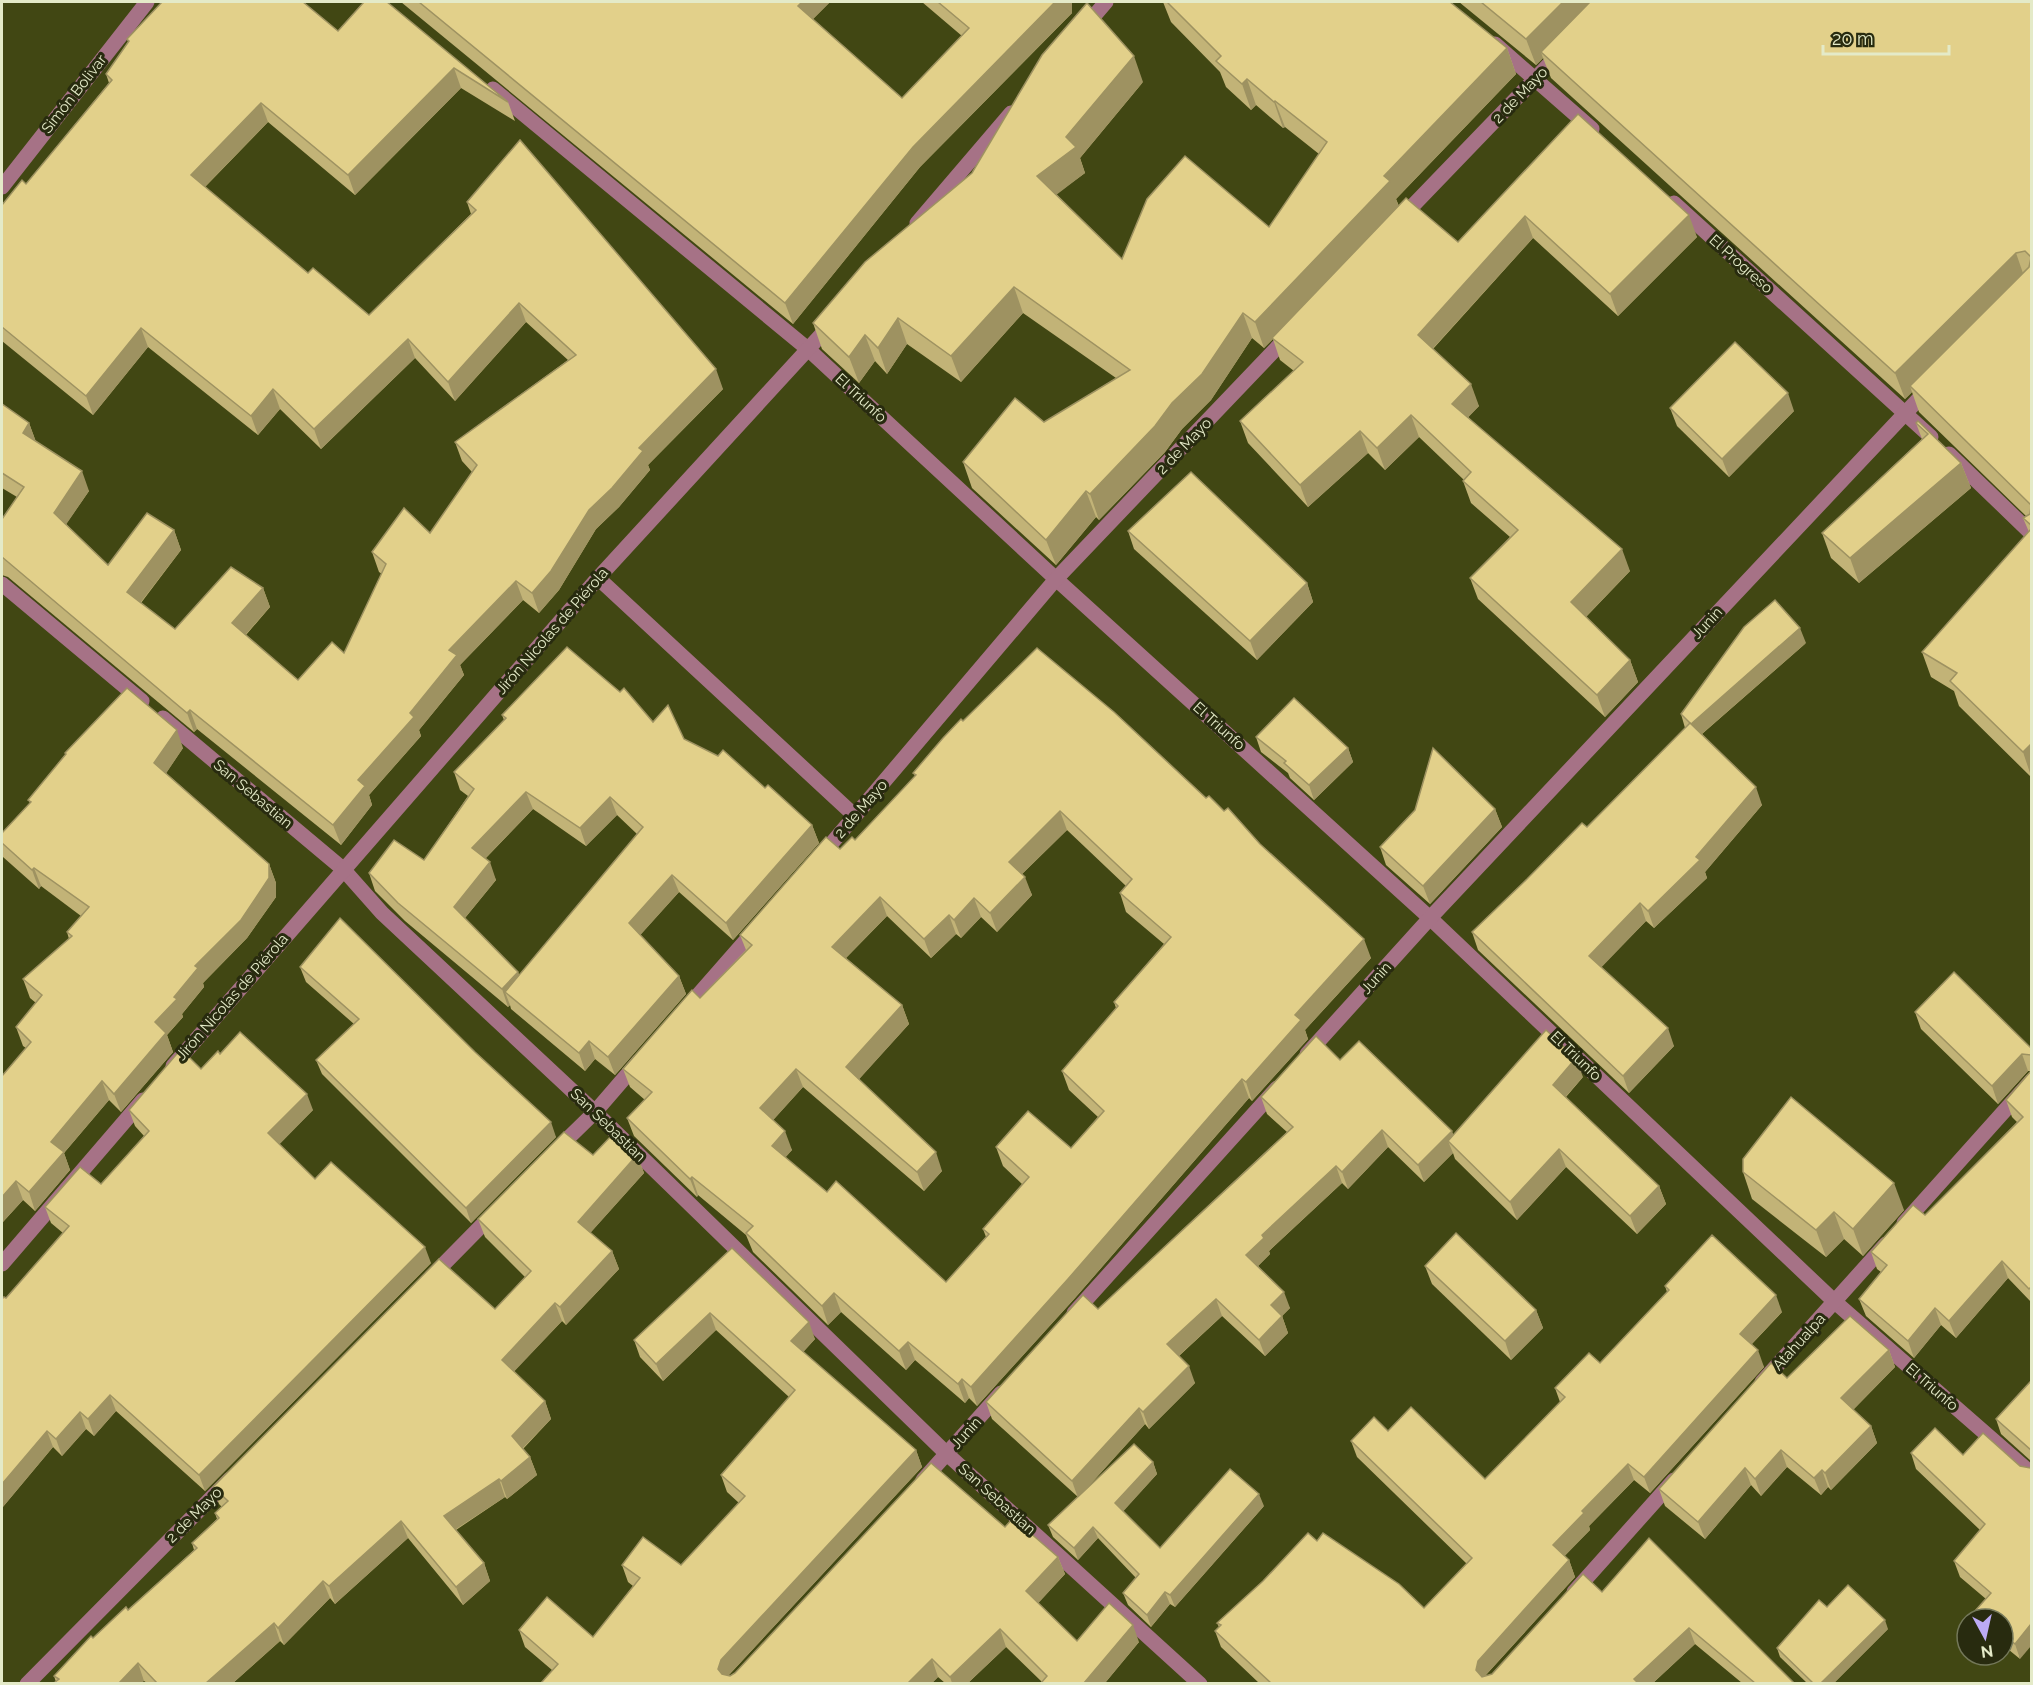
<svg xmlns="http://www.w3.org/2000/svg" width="2033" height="1685" font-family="Raleway,sans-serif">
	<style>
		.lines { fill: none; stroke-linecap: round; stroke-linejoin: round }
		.minor { stroke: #a67286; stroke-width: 15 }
		.wall { fill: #c2b377; fill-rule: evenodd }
		.shaded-wall { fill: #9e9261 }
		.building { fill: #e2d08a; stroke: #9e9261; stroke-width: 1.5; fill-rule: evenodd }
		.labels { text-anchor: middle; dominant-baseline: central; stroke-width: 6; stroke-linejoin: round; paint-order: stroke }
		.street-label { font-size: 15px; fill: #e4eac8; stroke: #282b0f }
	</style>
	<rect width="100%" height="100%" fill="#414713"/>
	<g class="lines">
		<g class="minor">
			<path d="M 1083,29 L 1106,2"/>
			<path d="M 1495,44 L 1592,129"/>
			<path d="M 493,89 L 809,350 L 1056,579 L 1430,918 L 1835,1302 L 2032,1474"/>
			<path d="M 2,187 L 147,2"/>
			<path d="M 1674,203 L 1931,437"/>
			<path d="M 1401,218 L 1559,54"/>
			<path d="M 917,223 L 1011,113"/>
			<path d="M 1949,454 L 2032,534"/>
			<path d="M 598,578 L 855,816"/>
			<path d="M 2,584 L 142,701"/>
			<path d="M 163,718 L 343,869 L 382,913 L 595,1112 L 947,1454 L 1200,1684"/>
			<path d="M 820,857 L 1056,579 L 1289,335"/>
			<path d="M 685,1010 L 756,929"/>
			<path d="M 1307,1054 L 1430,918 L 1929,388"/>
			<path d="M 173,1066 L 598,578 L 832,323"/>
			<path d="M 555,1151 L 595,1112 L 639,1061"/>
			<path d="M 1904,1223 L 2032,1080"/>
			<path d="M 2,1264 L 143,1100"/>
			<path d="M 431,1277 L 494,1213"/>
			<path d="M 1074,1313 L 1277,1088"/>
			<path d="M 1762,1382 L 1886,1244"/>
			<path d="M 923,1480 L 1001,1393"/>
			<path d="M 1574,1592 L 1674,1480"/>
			<path d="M 27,1684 L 230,1479"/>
		</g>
	</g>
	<g class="wall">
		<path d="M 364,2 L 508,102 L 515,121 L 461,88 L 355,195 L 268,122 L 205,187 L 308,273 L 369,315 L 471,214 L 467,202 L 723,389 L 648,465 L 650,470 L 619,507 L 596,529 L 559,590 L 539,613 L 523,600 L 460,665 L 464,675 L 419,730 L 421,736 L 369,795 L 372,805 L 341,845 L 197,729 L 194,732 L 8,577 L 2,575 L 2,519 L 17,497 L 2,488 L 2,404 L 29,423 L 36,442 L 89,491 L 66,524 L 108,565 L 174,530 L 181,550 L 141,603 L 175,629 L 263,588 L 270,607 L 246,635 L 298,680 L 344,653 L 382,574 L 379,572 L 372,552 L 430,533 L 472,472 L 462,461 L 455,442 L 568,360 L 526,322 L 455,401 L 415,358 L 321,449 L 280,409 L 258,435 L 148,347 L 93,415 L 2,341 L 2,205 L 26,184 L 109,83 L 106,74 L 128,42 L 127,39 L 338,31 Z"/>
		<path d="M 401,2 L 830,2 L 813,19 L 902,98 L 962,36 L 922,2 L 1072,2 L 1072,13 L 920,167 L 793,324 Z"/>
		<path d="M 1163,2 L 1450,2 L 1507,48 L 1516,74 L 1396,199 L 1399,206 L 1458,242 L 1578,114 L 1697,237 L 1618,316 L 1533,238 L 1433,349 L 1479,406 L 1468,417 L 1630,571 L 1586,617 L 1630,660 L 1638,682 L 1605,717 L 1478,599 L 1470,578 L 1510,537 L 1471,503 L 1463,481 L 1464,480 L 1419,437 L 1385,470 L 1368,453 L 1308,507 L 1248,443 L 1240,421 L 1294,371 L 1280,360 L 1273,339 L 1264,348 L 1252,338 L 1211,400 L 1182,429 L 1165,452 L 1099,520 L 1096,517 L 1056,565 L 972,488 L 963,462 L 1044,422 L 1116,378 L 1023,313 L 961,382 L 907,344 L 887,374 L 875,361 L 859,383 L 822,349 L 813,323 L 1143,82 L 1080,158 L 1085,173 L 1056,194 L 1122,259 L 1269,227 L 1319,154 L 1285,127 L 1283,128 L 1256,105 L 1251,110 L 1226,87 L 1220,72 L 1171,22 Z"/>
		<path d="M 1459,2 L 2031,2 L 2031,777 L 1959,706 L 1954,691 L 1931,677 L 1922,652 L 2029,532 L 2023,518 L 2026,516 L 1919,412 L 1912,392 L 1905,399 L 1551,78 L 1543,58 L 1536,65 Z"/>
		<path d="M 1670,408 L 1794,411 L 1729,477 L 1677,426 Z"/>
		<path d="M 1916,423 L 1961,463 L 1971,488 L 1859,583 L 1831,558 L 1822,533 L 1922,439 Z"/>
		<path d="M 1128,531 L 1307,583 L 1313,602 L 1257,660 L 1134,549 Z"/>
		<path d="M 1806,643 L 1702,734 L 1762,805 L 1705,872 L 1707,878 L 1654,928 L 1646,921 L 1601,967 L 1674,1046 L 1629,1093 L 1478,950 L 1472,932 L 1587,827 L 1685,728 L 1681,714 Z"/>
		<path d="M 502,715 L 653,722 L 765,788 L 812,825 L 819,843 L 733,940 L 679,892 L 640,935 L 679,976 L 686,994 L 615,1075 L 595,1059 L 585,1071 L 511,1009 L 510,1005 L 508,1007 L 405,921 L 375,891 L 369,873 L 424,860 L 468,796 L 460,790 L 454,772 L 504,720 ZM 533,809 L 586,846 L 617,815 L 637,834 L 519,975 L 518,972 L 465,918 L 496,880 L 485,859 Z"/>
		<path d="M 963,721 L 1206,798 L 1260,844 L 1371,958 L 1305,1030 L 1308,1039 L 1252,1101 L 1249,1098 L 1075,1298 L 977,1406 L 969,1398 L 965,1403 L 915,1360 L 906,1370 L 841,1312 L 828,1325 L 753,1252 L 746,1235 L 698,1195 L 697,1197 L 634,1136 L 627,1118 L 645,1100 L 630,1087 L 623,1069 L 700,998 L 746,950 L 740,935 L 840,849 L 855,840 L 915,776 L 913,773 ZM 1067,830 L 1126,886 L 1120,893 L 1126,912 L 1164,944 L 1114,1002 L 1116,1008 L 1062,1071 L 1069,1090 L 1098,1117 L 1071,1148 L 996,1147 L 1003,1166 L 1022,1184 L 983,1229 L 986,1237 L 946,1282 L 827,1192 L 785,1157 L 792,1150 L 773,1120 L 803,1087 L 924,1191 L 942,1171 L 859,1079 L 909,1024 L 902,1005 L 846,958 L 887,916 L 931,958 L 956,934 L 961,938 L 981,917 L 997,932 L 1032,895 L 1022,874 Z"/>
		<path d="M 1256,737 L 1348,748 L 1353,762 L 1314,800 L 1290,778 L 1288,773 L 1261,752 Z"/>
		<path d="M 183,748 L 166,773 L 269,864 L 276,883 L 276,897 L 247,938 L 203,983 L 204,987 L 182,1014 L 183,1017 L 167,1035 L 173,1052 L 121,1112 L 109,1100 L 64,1153 L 70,1170 L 35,1211 L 23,1200 L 2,1223 L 26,1048 L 23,1046 L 16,1027 L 36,1003 L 30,998 L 23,979 L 69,939 L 67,932 L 81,916 L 41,886 L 39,889 L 3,857 L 2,852 L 2,833 L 30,803 L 28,800 L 65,755 L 65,753 Z"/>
		<path d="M 1495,809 L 1502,827 L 1430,904 L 1386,865 L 1380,847 L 1415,810 Z"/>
		<path d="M 300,967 L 475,1052 L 556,1137 L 471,1223 L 322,1074 L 316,1060 L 354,1024 L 306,982 Z"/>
		<path d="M 1915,1012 L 2031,1048 L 2031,1302 L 2008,1278 L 1956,1338 L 1941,1325 L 1914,1358 L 1866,1316 L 1859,1299 L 1881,1272 L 1877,1269 L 1871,1252 L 1925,1215 L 2017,1122 L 2012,1117 L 2006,1100 L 2031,1071 L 2028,1071 L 1998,1104 L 1921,1029 Z"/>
		<path d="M 220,1054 L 313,1110 L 279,1144 L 315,1179 L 431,1263 L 205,1491 L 116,1411 L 94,1436 L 86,1429 L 62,1456 L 53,1447 L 2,1508 L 63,1233 L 51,1223 L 45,1207 L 101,1184 L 144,1136 L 135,1126 L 129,1110 L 201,1069 Z"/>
		<path d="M 1340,1060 L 1454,1135 L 1583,1077 L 1566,1097 L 1659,1186 L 1666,1204 L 1637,1234 L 1566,1167 L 1517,1220 L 1455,1159 L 1453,1153 L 1424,1182 L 1388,1147 L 1348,1189 L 1342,1183 L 1269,1251 L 1270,1254 L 1258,1266 L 1290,1308 L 1282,1316 L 1288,1333 L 1265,1356 L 1222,1316 L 1179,1356 L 1195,1383 L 1149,1429 L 1145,1424 L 1085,1490 L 1153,1462 L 1157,1474 L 1123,1511 L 1160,1548 L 1264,1506 L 1175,1607 L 1170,1604 L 1151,1627 L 1128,1605 L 1123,1593 L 1136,1578 L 1098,1538 L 1078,1560 L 1053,1537 L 1048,1525 L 1078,1497 L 992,1419 L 986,1402 L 1098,1309 L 1287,1132 L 1267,1114 L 1261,1097 Z"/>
		<path d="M 593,1155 L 637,1155 L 644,1173 L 590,1233 L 612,1251 L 619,1269 L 566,1325 L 562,1321 L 514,1371 L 545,1401 L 551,1419 L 523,1449 L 530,1457 L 537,1475 L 507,1499 L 505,1497 L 456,1530 L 484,1563 L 490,1581 L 463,1605 L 408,1538 L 335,1604 L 330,1598 L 284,1645 L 280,1641 L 233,1683 L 147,1683 L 144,1681 L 56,1682 L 54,1676 L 93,1638 L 128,1610 L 194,1550 L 192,1543 L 217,1519 L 215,1513 L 222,1507 L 219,1504 L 213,1487 L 495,1309 L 525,1277 L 485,1237 L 478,1219 Z"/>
		<path d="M 1743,1172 L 1904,1210 L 1863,1256 L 1844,1239 L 1826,1257 L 1752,1199 Z"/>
		<path d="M 732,1248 L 815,1339 L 803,1352 L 916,1450 L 922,1467 L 728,1676 L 730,1676 L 1005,1527 L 1058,1557 L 1065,1574 L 1038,1603 L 1077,1641 L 1139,1642 L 1105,1683 L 1041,1683 L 1042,1682 L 1006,1647 L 968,1683 L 945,1683 L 938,1677 L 932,1683 L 552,1670 L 525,1647 L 519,1630 L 593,1637 L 633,1586 L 628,1582 L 622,1565 L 681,1565 L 739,1503 L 727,1492 L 721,1475 L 789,1397 L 716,1330 L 663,1381 L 640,1357 L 634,1340 Z"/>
		<path d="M 1425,1266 L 1536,1310 L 1543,1328 L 1511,1360 L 1432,1284 Z"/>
		<path d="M 1665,1286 L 1782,1312 L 1751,1345 L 1764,1367 L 1650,1493 L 1634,1480 L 1589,1526 L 1590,1530 L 1564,1556 L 1569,1560 L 1575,1577 L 1485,1676 L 1492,1674 L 1602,1592 L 1649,1538 L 1794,1683 L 1742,1683 L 1695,1644 L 1653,1683 L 1259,1683 L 1221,1647 L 1215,1631 L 1219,1627 L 1217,1623 L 1317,1541 L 1424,1608 L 1467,1564 L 1357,1457 L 1351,1441 L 1388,1431 L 1485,1479 L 1560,1402 L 1555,1388 L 1600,1363 L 1667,1292 Z"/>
		<path d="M 1889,1350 L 1895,1367 L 1853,1410 L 1871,1426 L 1877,1443 L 1831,1490 L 1828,1487 L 1821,1495 L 1787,1467 L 1761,1496 L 1751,1485 L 1705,1539 L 1665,1506 L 1659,1489 L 1787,1378 Z"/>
		<path d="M 2031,1381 L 2031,1461 L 2001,1434 L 1996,1419 Z"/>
		<path d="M 1983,1433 L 2020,1659 L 2003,1645 L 2003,1619 L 1978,1619 L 1975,1611 L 1986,1599 L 1960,1577 L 1954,1561 L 1980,1530 L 1916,1469 L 1911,1453 L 1963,1455 Z"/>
		<path d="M 1888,1629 L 1834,1683 L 1807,1683 L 1780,1657 L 1777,1648 Z"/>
	</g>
	<g class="shaded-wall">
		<path d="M 802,2 L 830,2 L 805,27 L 798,6 Z"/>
		<path d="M 1055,2 L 1072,2 L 1072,13 L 920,167 L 793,324 L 785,303 L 913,147 Z"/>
		<path d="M 1563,2 L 1597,2 L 1541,52 L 1543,58 L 1536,65 L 1526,39 Z"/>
		<path d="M 1507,48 L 1516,74 L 1396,199 L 1399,207 L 1264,348 L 1255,322 L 1384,176 Z"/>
		<path d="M 1134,56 L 1143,82 L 1080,158 L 1085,173 L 1047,202 L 1037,176 L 1066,137 Z"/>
		<path d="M 454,68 L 461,88 L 355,195 L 348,175 Z"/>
		<path d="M 1247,79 L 1256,105 L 1251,110 L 1242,84 Z"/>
		<path d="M 1275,101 L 1285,127 L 1283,128 L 1274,102 Z"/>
		<path d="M 261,103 L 268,122 L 198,194 L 191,175 Z"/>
		<path d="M 1689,215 L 1697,237 L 1618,316 L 1610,294 Z"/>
		<path d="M 1525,216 L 1533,238 L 1426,356 L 1418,335 Z"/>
		<path d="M 2016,253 L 2025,279 L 1910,386 L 1912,392 L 1905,399 L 1895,373 Z"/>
		<path d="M 1014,287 L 1023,313 L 961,382 L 951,356 Z"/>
		<path d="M 519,303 L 526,322 L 455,401 L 448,382 Z"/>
		<path d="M 1243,313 L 1252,338 L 1211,400 L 1182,429 L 1165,452 L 1099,520 L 1090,494 Z"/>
		<path d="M 898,318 L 907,344 L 887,374 L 878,348 Z"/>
		<path d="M 141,328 L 148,347 L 93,415 L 86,396 Z"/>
		<path d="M 865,335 L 875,361 L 859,383 L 849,357 Z"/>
		<path d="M 408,339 L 415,358 L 321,449 L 314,429 Z"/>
		<path d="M 716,369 L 723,389 L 648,465 L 650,470 L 619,507 L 596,529 L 559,590 L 539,613 L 532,593 L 589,510 L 639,448 Z"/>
		<path d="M 1471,384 L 1479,406 L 1460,426 L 1452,404 Z"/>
		<path d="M 273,389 L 280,409 L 258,435 L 251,416 Z"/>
		<path d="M 1788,393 L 1794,411 L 1729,477 L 1722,459 Z"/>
		<path d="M 1411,415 L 1419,437 L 1385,470 L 1377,448 Z"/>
		<path d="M 29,423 L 36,442 L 23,433 Z"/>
		<path d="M 1360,431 L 1368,453 L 1308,507 L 1300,485 Z"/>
		<path d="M 1961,463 L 1971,488 L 1859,583 L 1850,558 Z"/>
		<path d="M 82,471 L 89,491 L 61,532 L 54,513 Z"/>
		<path d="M 1086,491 L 1096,517 L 1056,565 L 1046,540 Z"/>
		<path d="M 174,530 L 181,550 L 134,611 L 127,592 Z"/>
		<path d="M 1622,549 L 1630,571 L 1579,624 L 1571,602 Z"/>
		<path d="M 516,581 L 523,600 L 460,665 L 464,675 L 419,730 L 421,736 L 369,795 L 372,805 L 341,845 L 333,825 L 358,780 L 410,713 L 449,650 Z"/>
		<path d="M 1307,583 L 1313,602 L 1257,660 L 1250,641 Z"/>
		<path d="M 263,588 L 270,607 L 239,642 L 232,623 Z"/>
		<path d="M 1800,628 L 1806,643 L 1696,739 L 1691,724 Z"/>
		<path d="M 1630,660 L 1638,682 L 1605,717 L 1597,695 Z"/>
		<path d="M 190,710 L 197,729 L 194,732 L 187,713 Z"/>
		<path d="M 177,730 L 183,748 L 161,781 L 154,763 Z"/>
		<path d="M 2031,744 L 2031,776 L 2023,752 Z"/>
		<path d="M 1348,748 L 1353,762 L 1314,800 L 1309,785 Z"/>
		<path d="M 1756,787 L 1762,805 L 1705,872 L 1707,878 L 1654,928 L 1648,911 L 1696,857 Z"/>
		<path d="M 526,792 L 533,809 L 479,865 L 472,848 Z"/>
		<path d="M 610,797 L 617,815 L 586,846 L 580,828 Z"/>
		<path d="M 1495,809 L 1502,827 L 1430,904 L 1423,886 Z"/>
		<path d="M 1060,811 L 1067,830 L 1016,880 L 1009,862 Z"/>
		<path d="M 812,825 L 819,843 L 733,940 L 726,923 Z"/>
		<path d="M 490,862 L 496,880 L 460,924 L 454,907 Z"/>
		<path d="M 269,864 L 276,883 L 276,897 L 247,938 L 203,983 L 204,987 L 182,1014 L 183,1017 L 167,1035 L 173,1052 L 121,1112 L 114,1094 L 155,1022 L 174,997 L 195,966 Z"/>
		<path d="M 34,868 L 41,886 L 39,889 L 32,870 Z"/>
		<path d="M 672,875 L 679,892 L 635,941 L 629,923 Z"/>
		<path d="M 1025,877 L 1032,895 L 997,932 L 990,913 Z"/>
		<path d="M 880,897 L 887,916 L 839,965 L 832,947 Z"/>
		<path d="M 974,898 L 981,917 L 961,938 L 954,920 Z"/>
		<path d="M 1640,903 L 1646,921 L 1595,974 L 1589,956 Z"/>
		<path d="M 949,915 L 956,934 L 931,958 L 924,939 Z"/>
		<path d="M 1364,939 L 1371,958 L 1305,1030 L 1308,1039 L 1252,1101 L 1246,1082 L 1295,1015 Z"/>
		<path d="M 518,972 L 524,990 L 505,992 L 510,1005 L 508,1007 L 502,989 Z"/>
		<path d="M 679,976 L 686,994 L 615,1075 L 608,1057 Z"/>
		<path d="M 902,1005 L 909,1024 L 853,1086 L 846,1067 Z"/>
		<path d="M 1668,1028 L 1674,1046 L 1629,1093 L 1623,1076 Z"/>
		<path d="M 589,1041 L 595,1059 L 585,1071 L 579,1053 Z"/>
		<path d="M 2022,1054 L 2028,1071 L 1998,1104 L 1992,1086 Z"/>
		<path d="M 1576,1058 L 1583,1077 L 1560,1103 L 1553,1085 Z"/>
		<path d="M 796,1069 L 803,1087 L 767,1127 L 760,1108 Z"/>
		<path d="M 1242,1079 L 1249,1098 L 1075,1298 L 977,1406 L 971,1387 Z"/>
		<path d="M 102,1081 L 109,1100 L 64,1153 L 70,1170 L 35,1211 L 29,1192 L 51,1142 Z"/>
		<path d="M 307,1094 L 313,1110 L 274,1150 L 268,1133 Z"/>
		<path d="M 551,1122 L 556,1137 L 471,1223 L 466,1208 Z"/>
		<path d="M 1382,1130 L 1388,1147 L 1348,1189 L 1342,1172 Z"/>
		<path d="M 785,1131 L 792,1150 L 779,1165 L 772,1146 Z"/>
		<path d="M 1452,1131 L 1459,1148 L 1448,1141 L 1453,1153 L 1424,1182 L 1418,1165 Z"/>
		<path d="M 1559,1149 L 1566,1167 L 1517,1220 L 1510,1202 Z"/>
		<path d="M 936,1152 L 942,1171 L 924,1191 L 917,1172 Z"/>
		<path d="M 637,1155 L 644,1173 L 584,1240 L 578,1222 Z"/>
		<path d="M 1336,1166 L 1342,1183 L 1269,1251 L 1270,1254 L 1252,1272 L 1246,1255 L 1262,1235 Z"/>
		<path d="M 692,1177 L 698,1195 L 697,1197 L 690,1179 Z"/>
		<path d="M 16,1181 L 23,1200 L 2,1223 L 2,1197 Z"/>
		<path d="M 1894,1183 L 1904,1210 L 1863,1256 L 1853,1229 Z"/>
		<path d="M 1659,1186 L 1666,1204 L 1637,1234 L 1630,1216 Z"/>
		<path d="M 1834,1212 L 1844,1239 L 1826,1257 L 1816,1230 Z"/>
		<path d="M 425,1247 L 431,1263 L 205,1491 L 199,1475 Z"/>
		<path d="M 612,1251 L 619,1269 L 566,1325 L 560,1307 Z"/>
		<path d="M 2002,1261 L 2008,1278 L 1956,1338 L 1949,1321 Z"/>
		<path d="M 1284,1292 L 1290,1308 L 1282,1316 L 1288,1333 L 1265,1356 L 1259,1340 L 1271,1305 Z"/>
		<path d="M 834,1293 L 841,1312 L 828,1325 L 822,1306 Z"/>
		<path d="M 1776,1295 L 1782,1312 L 1746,1350 L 1740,1334 Z"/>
		<path d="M 1216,1299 L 1222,1316 L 1173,1361 L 1167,1344 Z"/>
		<path d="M 555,1303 L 562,1321 L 509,1377 L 502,1360 Z"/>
		<path d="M 1935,1308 L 1941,1325 L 1914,1358 L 1908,1341 Z"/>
		<path d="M 1536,1310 L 1543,1328 L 1511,1360 L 1505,1341 Z"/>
		<path d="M 710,1313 L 716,1330 L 663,1381 L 656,1364 Z"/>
		<path d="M 809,1322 L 815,1339 L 797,1359 L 791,1341 Z"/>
		<path d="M 908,1342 L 915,1360 L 906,1370 L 899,1351 Z"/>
		<path d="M 1758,1350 L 1764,1367 L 1650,1493 L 1644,1477 Z"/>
		<path d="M 1889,1350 L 1895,1367 L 1848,1415 L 1841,1398 Z"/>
		<path d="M 1189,1366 L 1195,1383 L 1149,1429 L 1143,1412 Z"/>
		<path d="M 962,1379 L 969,1398 L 965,1403 L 958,1384 Z"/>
		<path d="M 110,1395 L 116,1411 L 94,1436 L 88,1419 Z"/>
		<path d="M 545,1401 L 551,1419 L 518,1453 L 512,1436 Z"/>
		<path d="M 1139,1408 L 1145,1424 L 1078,1498 L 1072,1481 Z"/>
		<path d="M 80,1412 L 86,1429 L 62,1456 L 56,1439 Z"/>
		<path d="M 1871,1426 L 1877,1443 L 1831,1490 L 1825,1473 Z"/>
		<path d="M 47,1431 L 53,1447 L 2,1508 L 2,1484 Z"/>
		<path d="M 916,1450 L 922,1467 L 727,1677 L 725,1683 L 718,1669 L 721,1660 Z"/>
		<path d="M 1781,1450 L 1787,1467 L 1761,1496 L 1755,1479 Z"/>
		<path d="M 530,1457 L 537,1475 L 507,1499 L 501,1481 Z"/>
		<path d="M 1153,1462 L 1157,1474 L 1120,1515 L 1115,1503 Z"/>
		<path d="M 1628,1464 L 1634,1480 L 1589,1526 L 1590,1530 L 1559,1562 L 1553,1545 L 1582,1511 Z"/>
		<path d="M 1745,1468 L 1751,1485 L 1705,1539 L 1698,1522 Z"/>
		<path d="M 1822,1470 L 1828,1487 L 1821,1495 L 1814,1478 Z"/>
		<path d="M 499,1479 L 505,1497 L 450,1533 L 444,1516 Z"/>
		<path d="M 1259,1494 L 1264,1506 L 1175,1607 L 1170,1595 Z"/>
		<path d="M 401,1521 L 408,1538 L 335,1604 L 329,1586 Z"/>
		<path d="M 1093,1527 L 1098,1538 L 1078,1560 L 1074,1548 Z"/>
		<path d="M 1058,1557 L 1065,1574 L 1033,1609 L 1026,1591 Z"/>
		<path d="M 1569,1560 L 1575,1577 L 1484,1677 L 1482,1683 L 1476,1670 L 1478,1661 Z"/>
		<path d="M 484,1563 L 490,1581 L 463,1605 L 456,1587 Z"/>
		<path d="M 323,1581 L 330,1598 L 284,1645 L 278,1628 Z"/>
		<path d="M 1165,1592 L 1170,1604 L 1151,1627 L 1147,1615 Z"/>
		<path d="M 1885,1620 L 1888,1629 L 1834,1683 L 1821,1683 Z"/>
		<path d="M 274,1623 L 280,1641 L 233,1683 L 206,1683 Z"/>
		<path d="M 2031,1624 L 2031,1646 L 2020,1659 L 2015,1644 Z"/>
		<path d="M 1133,1625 L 1139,1642 L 1105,1683 L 1084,1683 Z"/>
		<path d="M 1689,1628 L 1695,1644 L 1653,1683 L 1636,1683 L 1634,1679 Z"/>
		<path d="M 1000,1629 L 1006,1647 L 968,1683 L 952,1683 L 950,1677 Z"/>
		<path d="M 932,1659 L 938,1677 L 932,1683 L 908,1683 Z"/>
		<path d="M 138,1663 L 144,1681 L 142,1683 L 119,1683 Z"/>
	</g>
	<g class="building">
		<path d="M 162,2 L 303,2 L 338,31 L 364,2 L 387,2 L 508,102 L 454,68 L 348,175 L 261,103 L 191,175 L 308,273 L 313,268 L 369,315 L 476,210 L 467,202 L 520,140 L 716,369 L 639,448 L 643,451 L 612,488 L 589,510 L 551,571 L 532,593 L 516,581 L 449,650 L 457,655 L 410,713 L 414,717 L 358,780 L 365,786 L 333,825 L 190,710 L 187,713 L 2,557 L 2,519 L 24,487 L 2,473 L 2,404 L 29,423 L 23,433 L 82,471 L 54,513 L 108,565 L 147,513 L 174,530 L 127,592 L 175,629 L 231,567 L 263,588 L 232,623 L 298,680 L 332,642 L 344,653 L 386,564 L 372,552 L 404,508 L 430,533 L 477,465 L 455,442 L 576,355 L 519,303 L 448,382 L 408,339 L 314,429 L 273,389 L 251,416 L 141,328 L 86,396 L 2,327 L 2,205 L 22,180 L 26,184 L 112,80 L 106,74 L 129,41 L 127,39 Z"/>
		<path d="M 419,2 L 802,2 L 798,6 L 902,98 L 969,28 L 938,2 L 1055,2 L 913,147 L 785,303 Z"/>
		<path d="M 1167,2 L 1450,2 L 1507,48 L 1384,176 L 1390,181 L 1255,322 L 1243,313 L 1202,374 L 1172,403 L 1155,426 L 1090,494 L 1086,491 L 1046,540 L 963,462 L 1015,398 L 1044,422 L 1130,370 L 1014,287 L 951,356 L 898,318 L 878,348 L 865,335 L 849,357 L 813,323 L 865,262 L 972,173 L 1042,55 L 1087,3 L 1134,56 L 1066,137 L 1076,147 L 1037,176 L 1122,259 L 1147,199 L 1185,156 L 1269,227 L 1327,142 L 1275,101 L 1274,102 L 1247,79 L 1242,84 L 1216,61 L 1221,56 Z"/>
		<path d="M 1481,2 L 1563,2 L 1526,39 Z"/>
		<path d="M 1590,2 L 2031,2 L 2031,257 L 2025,251 L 2016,253 L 1895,373 L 1541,52 Z"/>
		<path d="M 1578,114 L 1689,215 L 1610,294 L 1525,216 L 1418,335 L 1471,384 L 1452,404 L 1622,549 L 1571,602 L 1630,660 L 1597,695 L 1470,578 L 1518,530 L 1463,481 L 1471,472 L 1411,415 L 1377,448 L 1360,431 L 1300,485 L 1240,421 L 1303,362 L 1272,338 L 1406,198 L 1458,242 Z"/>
		<path d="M 2031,258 L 2031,505 L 1910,386 L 2029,267 Z"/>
		<path d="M 1735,342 L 1788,393 L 1722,459 L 1670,408 Z"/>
		<path d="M 1918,421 L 1961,463 L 1850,558 L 1822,533 L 1928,434 L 1916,423 Z"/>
		<path d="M 1191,472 L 1307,583 L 1250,641 L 1128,531 Z"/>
		<path d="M 2031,506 L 2031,525 L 2023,518 L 2030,514 Z"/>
		<path d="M 2031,529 L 2031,744 L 2023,752 L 1950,681 L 1957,673 L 1922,652 Z"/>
		<path d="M 1775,600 L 1800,628 L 1691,724 L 1681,714 L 1744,627 Z"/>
		<path d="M 567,647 L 620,692 L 624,688 L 653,722 L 668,705 L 684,739 L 718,756 L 723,750 L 765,788 L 768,785 L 812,825 L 726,923 L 672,875 L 629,923 L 679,976 L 608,1057 L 589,1041 L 579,1053 L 505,992 L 643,827 L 610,797 L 580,828 L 526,792 L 472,848 L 490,862 L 454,907 L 518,972 L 502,989 L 398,903 L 369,873 L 394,840 L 424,860 L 474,789 L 454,772 L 506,718 L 502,715 Z"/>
		<path d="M 1037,648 L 1114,712 L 1206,798 L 1209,796 L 1224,811 L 1228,808 L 1260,844 L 1364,939 L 1295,1015 L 1301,1020 L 1246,1082 L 1242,1079 L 1068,1279 L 971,1387 L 962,1379 L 958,1384 L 908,1342 L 899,1351 L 834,1293 L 822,1306 L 746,1233 L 753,1226 L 692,1177 L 690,1179 L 627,1118 L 652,1092 L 623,1069 L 692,990 L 700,998 L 752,945 L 740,935 L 826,837 L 840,849 L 852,837 L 855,840 L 916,775 L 913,773 L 943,738 L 961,719 L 963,721 ZM 1060,811 L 1132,879 L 1120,893 L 1171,937 L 1114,1002 L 1118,1006 L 1062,1071 L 1104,1111 L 1071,1148 L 1028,1111 L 996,1147 L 1029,1177 L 983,1229 L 989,1234 L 946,1282 L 836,1181 L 827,1192 L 772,1146 L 785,1131 L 760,1108 L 796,1069 L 917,1172 L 936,1152 L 846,1067 L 902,1005 L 832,947 L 880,897 L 924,939 L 949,915 L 954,920 L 974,898 L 990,913 L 1025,877 L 1009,862 Z"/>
		<path d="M 127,688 L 177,730 L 154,763 L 269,864 L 269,878 L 241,920 L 195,966 L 198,968 L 174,997 L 177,999 L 155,1022 L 166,1033 L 114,1094 L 102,1081 L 51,1142 L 64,1152 L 29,1192 L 16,1181 L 2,1197 L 2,1076 L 31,1042 L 16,1027 L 42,995 L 23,979 L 72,936 L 67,932 L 89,907 L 34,868 L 32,870 L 2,843 L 2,833 L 31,802 L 28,800 L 66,754 L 65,753 Z"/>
		<path d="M 1294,698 L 1348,748 L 1309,785 L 1284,763 L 1286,761 L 1256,737 Z"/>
		<path d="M 1690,723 L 1756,787 L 1696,857 L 1700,860 L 1648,911 L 1640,903 L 1589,956 L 1668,1028 L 1623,1076 L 1472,932 L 1527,879 L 1582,823 L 1587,827 Z"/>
		<path d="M 1433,748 L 1495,809 L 1423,886 L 1380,847 L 1415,810 Z"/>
		<path d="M 340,918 L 475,1052 L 551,1122 L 466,1208 L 316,1060 L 359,1019 L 300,967 Z"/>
		<path d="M 1954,972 L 2031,1048 L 2031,1055 L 2022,1054 L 1992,1086 L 1915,1012 Z"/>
		<path d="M 1546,1030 L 1576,1058 L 1553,1085 L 1659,1186 L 1630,1216 L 1559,1149 L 1510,1202 L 1448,1141 Z"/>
		<path d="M 240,1032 L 307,1094 L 268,1133 L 315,1179 L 331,1162 L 425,1247 L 199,1475 L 110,1395 L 88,1419 L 80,1412 L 56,1439 L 47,1431 L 2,1484 L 2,1299 L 4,1297 L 6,1298 L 69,1226 L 45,1207 L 80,1167 L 101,1184 L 149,1131 L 129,1110 L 181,1049 L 201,1069 L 218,1051 L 220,1054 Z"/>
		<path d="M 1316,1036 L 1340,1060 L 1359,1041 L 1452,1131 L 1418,1165 L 1382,1130 L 1342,1172 L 1336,1166 L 1262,1235 L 1264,1238 L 1246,1255 L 1284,1292 L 1271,1305 L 1282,1316 L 1259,1340 L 1216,1299 L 1167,1344 L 1189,1366 L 1143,1412 L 1139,1408 L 1072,1481 L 986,1402 L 1083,1295 L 1098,1309 L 1293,1127 L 1261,1097 Z"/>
		<path d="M 2031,1071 L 2031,1287 L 2029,1289 L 2002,1261 L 1949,1321 L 1935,1308 L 1908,1341 L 1859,1299 L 1887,1265 L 1871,1252 L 1913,1205 L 1925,1215 L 2023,1117 L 2006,1100 Z"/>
		<path d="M 1791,1097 L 1894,1183 L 1853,1229 L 1834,1212 L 1816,1230 L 1743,1172 L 1743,1159 Z"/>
		<path d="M 564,1132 L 593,1155 L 614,1133 L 637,1155 L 578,1222 L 612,1251 L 560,1307 L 555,1303 L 502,1360 L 545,1401 L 512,1436 L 530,1457 L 501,1481 L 499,1479 L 444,1516 L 484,1563 L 456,1587 L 401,1521 L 329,1586 L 323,1581 L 278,1628 L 274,1623 L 206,1683 L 157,1683 L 138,1663 L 119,1683 L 54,1683 L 59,1679 L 54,1676 L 91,1636 L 93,1638 L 126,1607 L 128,1610 L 197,1548 L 192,1543 L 219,1518 L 215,1513 L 228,1501 L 213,1487 L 439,1259 L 495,1309 L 531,1271 L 478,1219 Z"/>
		<path d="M 1456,1233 L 1536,1310 L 1505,1341 L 1425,1266 Z"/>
		<path d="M 1712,1235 L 1776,1295 L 1740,1334 L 1758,1350 L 1644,1477 L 1628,1464 L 1582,1511 L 1584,1513 L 1553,1545 L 1569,1560 L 1478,1661 L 1476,1670 L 1482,1677 L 1492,1674 L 1583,1574 L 1602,1592 L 1649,1538 L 1794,1683 L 1755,1683 L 1689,1628 L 1634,1679 L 1638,1683 L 1271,1683 L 1215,1631 L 1221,1625 L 1217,1623 L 1263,1581 L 1308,1533 L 1317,1541 L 1323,1533 L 1399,1584 L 1424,1608 L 1472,1558 L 1351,1441 L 1374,1417 L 1388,1431 L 1411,1407 L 1485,1479 L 1565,1397 L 1555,1388 L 1589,1353 L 1600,1363 L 1669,1290 L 1665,1286 Z"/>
		<path d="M 732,1248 L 809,1322 L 791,1341 L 916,1450 L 721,1660 L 718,1669 L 722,1674 L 730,1676 L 735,1673 L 931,1463 L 1005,1527 L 1013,1518 L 1058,1557 L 1026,1591 L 1077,1641 L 1109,1603 L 1133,1625 L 1084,1683 L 1041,1683 L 1047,1676 L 1000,1629 L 950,1677 L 932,1659 L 908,1683 L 541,1683 L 558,1664 L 519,1630 L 547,1597 L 593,1637 L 640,1578 L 622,1565 L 643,1537 L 681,1565 L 745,1496 L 721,1475 L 795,1390 L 710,1313 L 656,1364 L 634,1340 Z"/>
		<path d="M 1850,1316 L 1889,1350 L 1841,1398 L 1871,1426 L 1825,1473 L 1822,1470 L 1814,1478 L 1781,1450 L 1755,1479 L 1745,1468 L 1698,1522 L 1659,1489 L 1771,1363 L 1787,1378 Z"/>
		<path d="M 2031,1381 L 2031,1450 L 1996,1419 Z"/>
		<path d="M 1935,1428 L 1963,1455 L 1983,1433 L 2020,1466 L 2030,1468 L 2031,1466 L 2031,1624 L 2015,1644 L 2003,1634 L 2003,1619 L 1984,1619 L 1975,1611 L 1991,1593 L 1954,1561 L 1985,1524 L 1911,1453 Z"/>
		<path d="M 1134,1444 L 1153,1462 L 1115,1503 L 1160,1548 L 1230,1469 L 1259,1494 L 1170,1595 L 1165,1592 L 1147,1615 L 1123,1593 L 1139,1574 L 1093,1527 L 1074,1548 L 1048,1525 Z"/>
		<path d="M 1848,1585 L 1885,1620 L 1821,1683 L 1813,1683 L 1777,1648 L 1819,1600 L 1827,1607 Z"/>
	</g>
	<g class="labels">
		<g class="street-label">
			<text transform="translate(74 94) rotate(-52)">Simón Bolivar</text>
			<text transform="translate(1520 95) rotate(-46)">2 de Mayo</text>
			<text transform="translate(1741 264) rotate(42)">El Progreso</text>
			<text transform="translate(861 398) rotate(43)">El Triunfo</text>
			<text transform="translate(1184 446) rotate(-46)">2 de Mayo</text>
			<text transform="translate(1707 623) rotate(-47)">Junin</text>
			<text transform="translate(552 631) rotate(-49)">Jirón Nicolas de Piérola</text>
			<text transform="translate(1219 726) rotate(42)">El Triunfo</text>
			<text transform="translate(253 794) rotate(40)">San Sebastian</text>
			<text transform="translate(861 809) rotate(-49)">2 de Mayo</text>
			<text transform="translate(1376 978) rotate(-48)">Junin</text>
			<text transform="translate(232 997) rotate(-49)">Jirón Nicolas de Piérola</text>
			<text transform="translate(1576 1056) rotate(44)">El Triunfo</text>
			<text transform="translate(608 1125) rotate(44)">San Sebastian</text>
			<text transform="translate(1799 1342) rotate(-48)">Atahualpa</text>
			<text transform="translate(1932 1387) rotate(41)">El Triunfo</text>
			<text transform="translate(966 1433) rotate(-48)">Junin</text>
			<text transform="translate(997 1499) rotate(42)">San Sebastian</text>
			<text transform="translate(194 1515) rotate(-45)">2 de Mayo</text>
		</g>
	</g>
	<rect width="2033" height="1685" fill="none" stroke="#e4eac8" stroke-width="6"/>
	<g transform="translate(1985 1637) rotate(172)"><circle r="28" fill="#282b0f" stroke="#737759" stroke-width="1.5"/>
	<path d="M0-4.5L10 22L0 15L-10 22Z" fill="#bcaaf5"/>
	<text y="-9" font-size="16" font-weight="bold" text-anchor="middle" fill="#e4eac8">N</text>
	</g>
	<path d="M1823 45v9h126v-9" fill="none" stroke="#e4eac8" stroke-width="3"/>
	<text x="1832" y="45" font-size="18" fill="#e4eac8" stroke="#282b0f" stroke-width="4.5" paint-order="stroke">20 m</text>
</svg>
